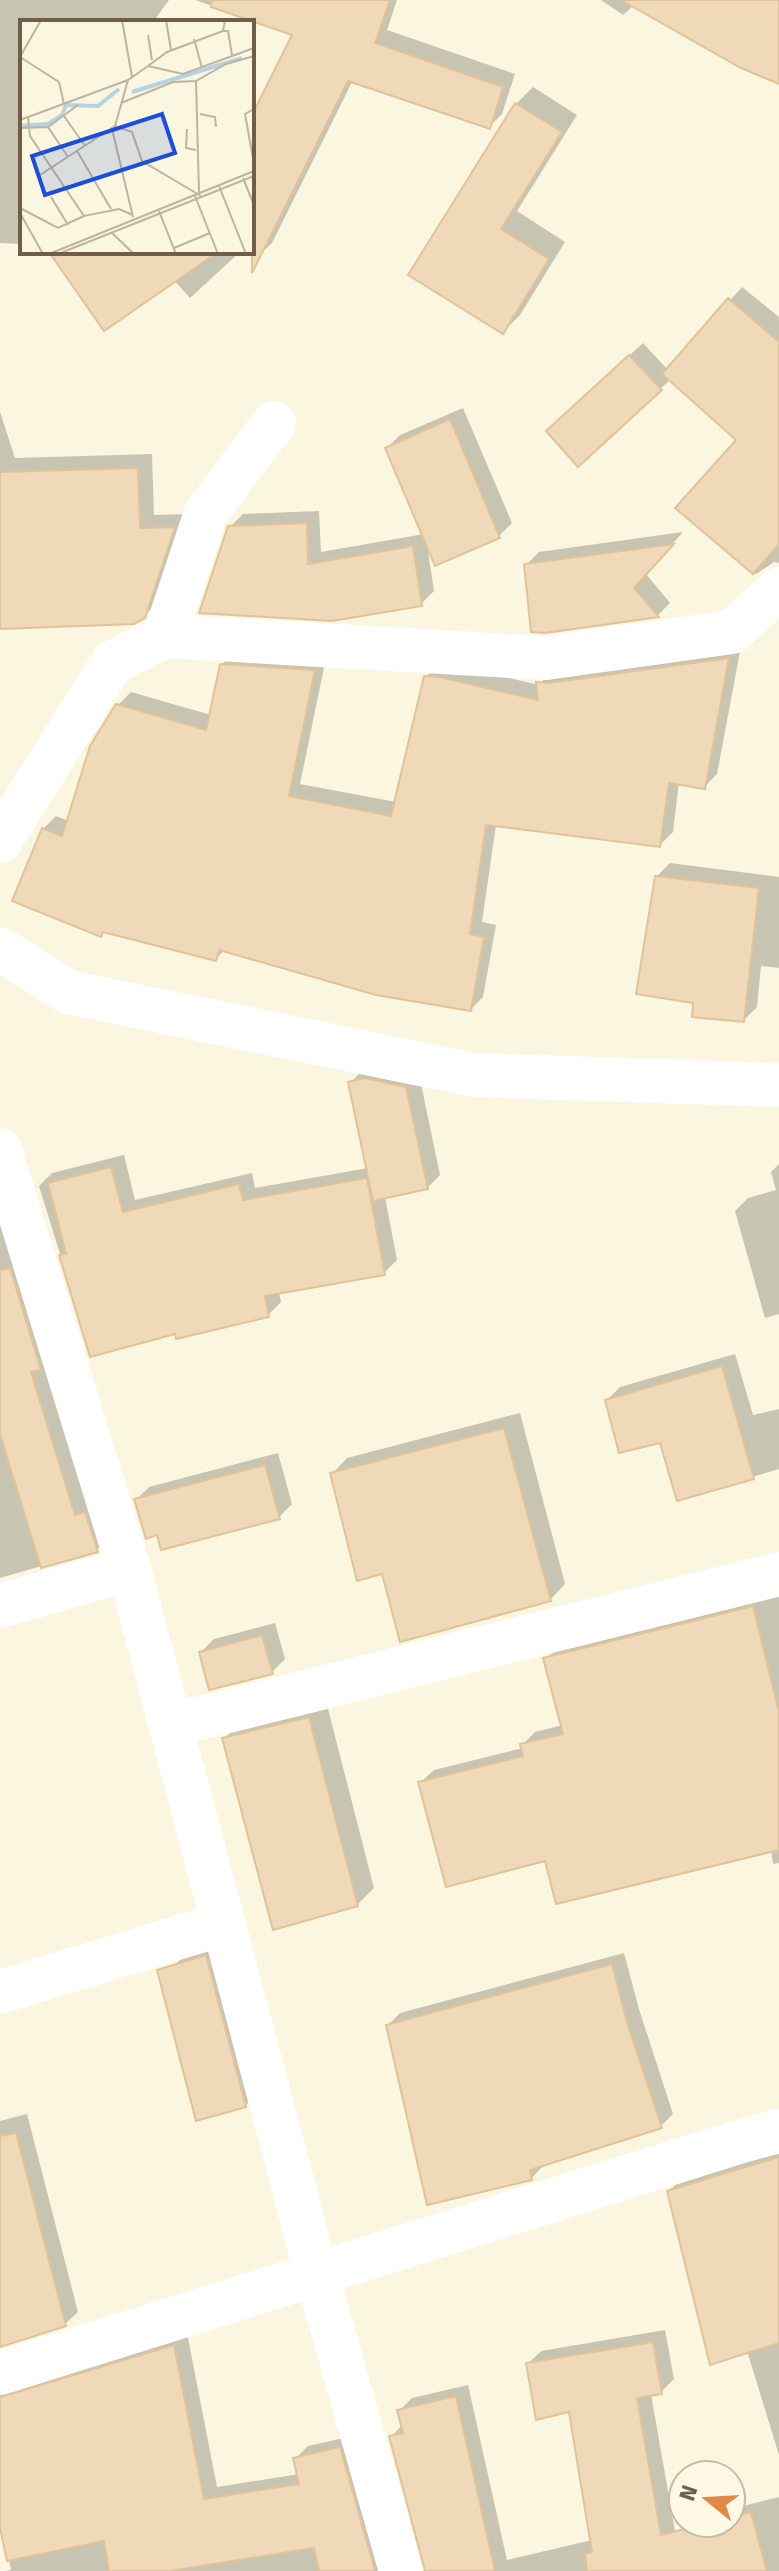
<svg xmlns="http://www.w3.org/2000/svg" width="779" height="2571" font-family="'Fira Sans',sans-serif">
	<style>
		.shadow { fill: #0003 }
		.building { fill: #efd9b8; stroke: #e1c399; stroke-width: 2 }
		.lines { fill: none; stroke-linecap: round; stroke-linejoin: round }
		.minor { stroke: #fff; stroke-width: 44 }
		.inset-river { fill: none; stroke: #b5d3e3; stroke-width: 4 }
		.inset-road { fill: none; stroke: #bfb49e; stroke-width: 2 }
		.view { fill: #1d4ed8; fill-opacity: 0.15; stroke: #1d4ed8; stroke-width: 4 }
		.inset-edge { fill: none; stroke: #705e48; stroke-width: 4 }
	</style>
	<rect width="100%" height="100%" fill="#fbf6df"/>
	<g class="shadow">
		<path d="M 0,0 L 169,0 L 153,22 L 22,22 L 22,244 L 0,243 Z"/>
		<path d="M 195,0 L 279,0 L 273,27 Z"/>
		<path d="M 314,0 L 397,0 L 387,30 L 515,74 L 502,114 L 489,127 L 353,80 L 272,243 L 259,255 L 252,252 L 252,120 Z"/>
		<path d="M 601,0 L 779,0 L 779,82 L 634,5 L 623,15 Z"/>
		<path d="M 533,87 L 577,115 L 517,211 L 565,242 L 520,315 L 503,332 L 411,275 L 516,104 Z"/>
		<path d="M 59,252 L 240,252 L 190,298 L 171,277 Z"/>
		<path d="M 742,287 L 779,317 L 779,563 L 774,562 L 756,574 L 678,508 L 739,440 L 671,379 L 660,389 L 561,418 L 643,343 L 668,370 Z"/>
		<path d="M 463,408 L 512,523 L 499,536 L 427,545 L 434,591 L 421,604 L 332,619 L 230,527 L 243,514 L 319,511 L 321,552 L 424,534 L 387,448 L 400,435 Z"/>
		<path d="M 0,412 L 15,458 L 152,454 L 154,515 L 188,514 L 159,601 L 143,617 L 0,627 Z"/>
		<path d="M 683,532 L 646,574 L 670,603 L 658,615 L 545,631 L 526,565 L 539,552 Z"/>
		<path d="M 741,646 L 717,774 L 704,787 L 679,782 L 673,832 L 660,845 L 496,825 L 482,922 L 496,925 L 483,997 L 471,1009 L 225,949 L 216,959 L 43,829 L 56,816 L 69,821 L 118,705 L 131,692 L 211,715 L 221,665 L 234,652 L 326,658 L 300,784 L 396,802 L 426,677 L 439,664 L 453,665 L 539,685 L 551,671 Z"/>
		<path d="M 670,863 L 779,877 L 779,968 L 761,966 L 757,1007 L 744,1020 L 695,1001 L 657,876 Z"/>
		<path d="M 363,1070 L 419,1074 L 440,1175 L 427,1188 L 385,1197 L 397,1260 L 384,1273 L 279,1292 L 281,1302 L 268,1315 L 176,1332 L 91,1354 L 39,1186 L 52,1173 L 124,1155 L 135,1200 L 252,1173 L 255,1188 L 368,1168 L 350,1083 Z"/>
		<path d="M 779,1164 L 779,1314 L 765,1318 L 735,1211 L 748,1198 L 776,1190 L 771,1172 Z"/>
		<path d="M 0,1186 L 110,1537 L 97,1550 L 0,1578 Z"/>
		<path d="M 735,1354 L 753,1415 L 779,1409 L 779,1469 L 678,1499 L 662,1440 L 607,1400 L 620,1387 Z"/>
		<path d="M 520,1413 L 565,1584 L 550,1600 L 384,1571 L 332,1474 L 347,1458 Z"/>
		<path d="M 278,1453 L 292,1504 L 279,1517 L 159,1533 L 136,1500 L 149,1487 Z"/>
		<path d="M 779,1591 L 779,1863 L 773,1864 L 771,1850 L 546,1858 L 420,1783 L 434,1770 L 523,1748 L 522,1745 L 535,1732 L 563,1725 L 546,1659 L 559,1646 Z"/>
		<path d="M 275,1623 L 285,1659 L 272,1672 L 201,1652 L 214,1639 Z"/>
		<path d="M 326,1701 L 374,1888 L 357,1905 L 224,1739 L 241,1722 Z"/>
		<path d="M 219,1944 L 258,2093 L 245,2106 L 173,1967 L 186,1954 Z"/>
		<path d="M 624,1953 L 639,2009 L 673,2114 L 661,2126 L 543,2164 L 543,2166 L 531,2179 L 388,2025 L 400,2013 Z"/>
		<path d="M 27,2114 L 78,2312 L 65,2324 L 0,2345 L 0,2121 Z"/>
		<path d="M 779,2150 L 779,2455 L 747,2351 L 669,2191 L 681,2179 Z"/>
		<path d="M 665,2330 L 674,2379 L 661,2392 L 651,2394 L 680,2560 L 669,2571 L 426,2571 L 391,2437 L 403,2424 L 400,2410 L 412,2398 L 468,2385 L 507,2560 L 592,2540 L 571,2410 L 528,2364 L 541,2351 Z"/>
		<path d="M 187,2333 L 217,2487 L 299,2474 L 295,2459 L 308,2446 L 353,2436 L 393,2571 L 5,2571 L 11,2570 L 0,2518 L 0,2381 Z"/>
		<path d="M 779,2497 L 779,2571 L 715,2571 L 703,2525 L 705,2523 L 731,2523 L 731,2509 Z"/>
	</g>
	<g class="building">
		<path d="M 212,0 L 390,0 L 375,43 L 503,87 L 490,129 L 348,81 L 252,273 L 252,115 L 292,35 L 211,7 Z"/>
		<path d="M 621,0 L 779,0 L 779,84 L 741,68 Z"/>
		<path d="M 515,103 L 562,132 L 501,229 L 549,259 L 503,334 L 408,275 Z"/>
		<path d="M 49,252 L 218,252 L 104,331 Z"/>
		<path d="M 728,298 L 779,342 L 779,544 L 753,574 L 675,508 L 736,440 L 662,374 Z"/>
		<path d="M 629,355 L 662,390 L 578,467 L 546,431 Z"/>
		<path d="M 450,419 L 500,538 L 435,566 L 385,448 Z"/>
		<path d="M 138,468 L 140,528 L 175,527 L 145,618 L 134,624 L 0,629 L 0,472 Z"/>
		<path d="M 307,523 L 308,564 L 413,546 L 422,606 L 332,621 L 199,613 L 228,526 Z"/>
		<path d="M 674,544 L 634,588 L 659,617 L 545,633 L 531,632 L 524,564 Z"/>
		<path d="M 729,658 L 705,789 L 669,783 L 660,847 L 486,825 L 470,934 L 484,937 L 471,1011 L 376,995 L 219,950 L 216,961 L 103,932 L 101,937 L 12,901 L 42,828 L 62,836 L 90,746 L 116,704 L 206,730 L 220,664 L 315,670 L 289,796 L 391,816 L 424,676 L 440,677 L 538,700 L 536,682 L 549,683 Z"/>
		<path d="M 655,876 L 759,888 L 744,1022 L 692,1017 L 693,1003 L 636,994 Z"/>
		<path d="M 365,1078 L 406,1087 L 428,1189 L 373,1201 L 348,1082 Z"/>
		<path d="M 111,1167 L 123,1212 L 239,1184 L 243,1200 L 367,1178 L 385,1275 L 265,1296 L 269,1317 L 176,1339 L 175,1334 L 90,1357 L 59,1255 L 66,1254 L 48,1183 Z"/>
		<path d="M 10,1268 L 41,1370 L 31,1372 L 75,1515 L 85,1512 L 98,1552 L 41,1568 L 0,1434 L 0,1270 Z"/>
		<path d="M 722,1366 L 754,1479 L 677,1501 L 660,1443 L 619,1453 L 605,1400 Z"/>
		<path d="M 504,1428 L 551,1601 L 400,1642 L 382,1574 L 357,1581 L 330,1473 Z"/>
		<path d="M 265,1465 L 280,1519 L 161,1550 L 157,1535 L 146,1539 L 134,1499 Z"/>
		<path d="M 753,1606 L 779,1712 L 779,1850 L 556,1904 L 545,1861 L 446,1887 L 418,1782 L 523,1756 L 520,1744 L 563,1734 L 543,1658 Z"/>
		<path d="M 262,1635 L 273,1674 L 209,1690 L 199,1652 Z"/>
		<path d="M 309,1717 L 358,1906 L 273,1930 L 222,1738 Z"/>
		<path d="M 206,1955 L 246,2107 L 196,2121 L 157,1970 Z"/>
		<path d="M 612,1964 L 627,2022 L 662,2128 L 530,2170 L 532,2180 L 427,2205 L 386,2025 Z"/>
		<path d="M 16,2133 L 66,2326 L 0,2347 L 0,2136 Z"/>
		<path d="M 779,2157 L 779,2343 L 710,2365 L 667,2191 Z"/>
		<path d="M 653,2342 L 662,2394 L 637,2398 L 661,2535 L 708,2523 L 731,2523 L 731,2517 L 751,2512 L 767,2571 L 587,2571 L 585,2554 L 592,2552 L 569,2412 L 536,2420 L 526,2363 Z"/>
		<path d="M 174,2345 L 204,2499 L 299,2484 L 293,2458 L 340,2447 L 375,2571 L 319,2571 L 314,2548 L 170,2571 L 109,2571 L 104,2541 L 7,2561 L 0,2528 L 0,2397 Z"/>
		<path d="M 456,2396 L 495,2571 L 425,2571 L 389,2436 L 403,2433 L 397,2410 Z"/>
	</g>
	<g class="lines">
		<g class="minor">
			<path d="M 165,636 L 206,513 L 274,423"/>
			<path d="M 0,841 L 113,662 L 165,636 L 546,658 L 732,632 L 779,589"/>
			<path d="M 0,949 L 68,992 L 474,1075 L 779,1085"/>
			<path d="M 0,1150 L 129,1569 L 317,2275 L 401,2571"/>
			<path d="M 0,1606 L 129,1569"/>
			<path d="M 172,1725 L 779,1574"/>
			<path d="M 0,1992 L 223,1924"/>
			<path d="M 0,2373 L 745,2140 L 779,2131"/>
		</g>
	</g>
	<g transform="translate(20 20)">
		<rect width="234" height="234" fill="#fbf6df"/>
		<path class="inset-river" d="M 112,72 L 222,38M 0,106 L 28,104 L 42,95 L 46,85 L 78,86 L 99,69"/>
		<path class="inset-road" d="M 102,0 L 112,57M 146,0 L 151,30M 203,11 L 208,11 L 212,35M 128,15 L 132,40M 174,19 L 182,48M 0,37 L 39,62 L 44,84M 0,37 L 21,0M 128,46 L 147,32 L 203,11 L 205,0M 108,60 L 93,113 L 113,197M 101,83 L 153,62 L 176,61M 234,89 L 225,94 L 234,144M 180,94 L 195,97 L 196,107M 44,96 L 65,126M 8,97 L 10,116 L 64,196 L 99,189 L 113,195M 0,100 L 108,60 L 128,46 L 163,54 L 234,28M 28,107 L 48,137M 0,108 L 28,107 L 58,85M 167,109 L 166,128 L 176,130M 57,131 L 91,189M 17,157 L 95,106 L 112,112 L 122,141 L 181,176M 223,158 L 234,185M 199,166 L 226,234M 179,172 L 176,61 L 206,44 L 234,36M 175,176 L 198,234M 31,177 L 48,205M 0,188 L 38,208 L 64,196M 139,191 L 156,234M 0,193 L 23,234M 91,212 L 114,234M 154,228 L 190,213M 29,234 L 234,151M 38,234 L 234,156"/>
		<path class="view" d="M 142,94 L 155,133 L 25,175 L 12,136 Z"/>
		<rect width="234" height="234" class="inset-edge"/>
	</g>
	<g transform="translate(707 2499) rotate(288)"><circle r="38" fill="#fef9e4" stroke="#c5bba6" stroke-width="2"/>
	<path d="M0-6L14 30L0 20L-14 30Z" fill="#e28947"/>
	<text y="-12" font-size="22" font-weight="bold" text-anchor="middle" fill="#705e48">N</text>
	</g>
</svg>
